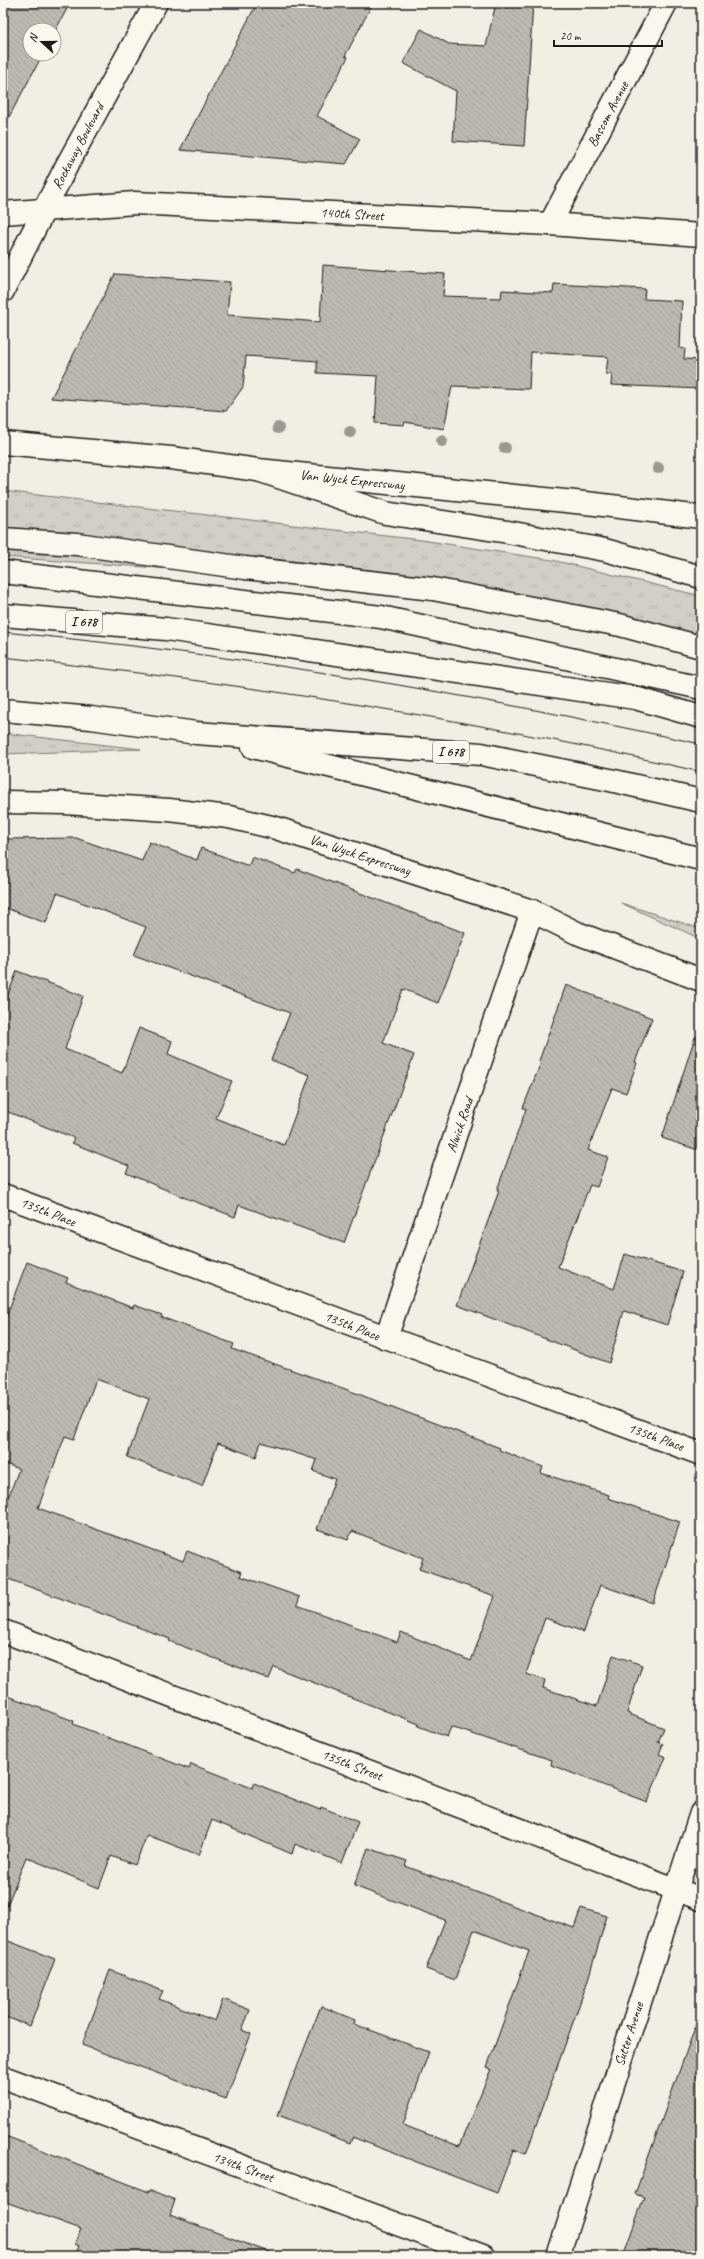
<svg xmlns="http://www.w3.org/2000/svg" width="704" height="2259" font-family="Caveat,sans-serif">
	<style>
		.grass { fill: url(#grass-tufts); stroke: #777671 }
		.building { fill: url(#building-back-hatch); stroke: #1c1c1c; fill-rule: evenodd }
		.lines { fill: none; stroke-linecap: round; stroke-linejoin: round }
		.street-casing { stroke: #1c1c1c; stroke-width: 25 }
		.secondary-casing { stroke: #1c1c1c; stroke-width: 25 }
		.primary-casing { stroke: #1c1c1c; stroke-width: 25 }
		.highway-casing { stroke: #1c1c1c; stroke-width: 25 }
		.street { stroke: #fbf7ec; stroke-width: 22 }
		.secondary { stroke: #fbf7ec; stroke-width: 22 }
		.primary { stroke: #fbf7ec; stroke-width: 22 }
		.highway { stroke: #fbf7ec; stroke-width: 22 }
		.tram { stroke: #1c1c1c; stroke-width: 1 }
		.tree { fill: #9b9892 }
		.labels { text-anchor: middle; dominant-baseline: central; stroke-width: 4; stroke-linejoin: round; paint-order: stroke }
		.shield { fill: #fbf7ec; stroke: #5f5e5a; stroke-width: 1 }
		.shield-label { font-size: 13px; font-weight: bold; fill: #1c1c1c }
		.street-label { font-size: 14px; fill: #1c1c1c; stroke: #fbf7ec }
	</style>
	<defs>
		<pattern id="grass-tufts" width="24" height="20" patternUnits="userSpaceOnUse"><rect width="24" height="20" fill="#d2cfc6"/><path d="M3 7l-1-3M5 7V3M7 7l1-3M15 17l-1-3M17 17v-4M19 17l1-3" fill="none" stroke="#b4b1aa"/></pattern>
		<pattern id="building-back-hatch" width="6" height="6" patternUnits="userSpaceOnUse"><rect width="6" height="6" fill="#bdbab1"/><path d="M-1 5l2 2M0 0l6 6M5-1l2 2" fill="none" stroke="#a29f98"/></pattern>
	</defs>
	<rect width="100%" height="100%" fill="#f2eee4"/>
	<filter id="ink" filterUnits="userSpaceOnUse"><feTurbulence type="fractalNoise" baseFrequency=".025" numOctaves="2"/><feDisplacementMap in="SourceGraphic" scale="8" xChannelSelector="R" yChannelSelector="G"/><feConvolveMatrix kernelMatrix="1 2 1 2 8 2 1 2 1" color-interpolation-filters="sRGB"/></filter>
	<g filter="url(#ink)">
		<g class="grass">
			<path d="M 3,491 L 421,540 L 552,560 L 701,596 L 701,634 L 454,589 L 3,557 Z"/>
			<path d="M 3,733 L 141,749 L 3,754 Z"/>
			<path d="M 621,903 L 701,929 L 701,939 Z"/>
		</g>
		<g class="building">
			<path d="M 3,3 L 70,3 L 54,33 L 54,30 L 30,30 L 30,54 L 43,54 L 3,128 Z"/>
			<path d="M 257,3 L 373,3 L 345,56 L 348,57 L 317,116 L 360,139 L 346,164 L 180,150 Z"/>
			<path d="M 496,3 L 533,3 L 524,146 L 453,141 L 456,91 L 403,63 L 421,29 L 449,44 L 486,46 Z"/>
			<path d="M 323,265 L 445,274 L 443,296 L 501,298 L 502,290 L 553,293 L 554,284 L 645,289 L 644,299 L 682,301 L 680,348 L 685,349 L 684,359 L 701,360 L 701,389 L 611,385 L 612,374 L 606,374 L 608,357 L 531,352 L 529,389 L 452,386 L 444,429 L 405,422 L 404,425 L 375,423 L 378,376 L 317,373 L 317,361 L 246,356 L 243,387 L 226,411 L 51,398 L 115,274 L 230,282 L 227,315 L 320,322 Z"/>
			<path d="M 76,838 L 142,861 L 149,842 L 197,860 L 201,848 L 246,865 L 249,865 L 252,857 L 295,873 L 297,869 L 465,933 L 438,1003 L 403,989 L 383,1043 L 414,1055 L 344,1243 L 239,1205 L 235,1217 L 188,1199 L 126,1173 L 129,1166 L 72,1143 L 74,1138 L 3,1110 L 3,1008 L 17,971 L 83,996 L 65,1049 L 122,1073 L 139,1028 L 172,1041 L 168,1054 L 232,1081 L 216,1118 L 284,1145 L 310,1075 L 271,1060 L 290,1013 L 134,955 L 146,927 L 57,893 L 46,923 L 3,907 L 3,839 Z"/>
			<path d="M 566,985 L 652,1018 L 635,1062 L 637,1063 L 626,1093 L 612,1088 L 588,1150 L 608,1157 L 597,1187 L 590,1185 L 558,1267 L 614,1289 L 625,1254 L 683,1272 L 667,1325 L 624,1311 L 609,1363 L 457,1305 L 499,1191 L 497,1190 L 526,1109 L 523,1108 L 541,1062 L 539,1061 Z"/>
			<path d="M 695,1037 L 701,1038 L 701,1151 L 662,1138 Z"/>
			<path d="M 27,1262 L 68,1278 L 66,1282 L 133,1308 L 134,1305 L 162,1315 L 161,1317 L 234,1344 L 232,1349 L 332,1384 L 500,1448 L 499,1450 L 543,1467 L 541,1473 L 609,1495 L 608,1498 L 680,1522 L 653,1603 L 600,1585 L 584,1632 L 545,1618 L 526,1674 L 545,1680 L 543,1688 L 597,1706 L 613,1655 L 642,1665 L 627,1713 L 664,1728 L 658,1742 L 663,1744 L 659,1754 L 666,1757 L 647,1802 L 551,1765 L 552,1760 L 451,1727 L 447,1737 L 418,1726 L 419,1724 L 274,1667 L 269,1679 L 169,1641 L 170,1639 L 3,1577 L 3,1511 L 19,1469 L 3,1463 L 3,1325 ZM 96,1379 L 149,1399 L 127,1457 L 202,1486 L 218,1443 L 256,1457 L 261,1442 L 317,1460 L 313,1471 L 335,1479 L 317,1529 L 348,1540 L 352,1531 L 423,1558 L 419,1569 L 495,1596 L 471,1661 L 401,1632 L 397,1642 L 297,1605 L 300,1597 L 240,1576 L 242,1572 L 187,1551 L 183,1561 L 38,1508 L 65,1436 L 74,1439 Z"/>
			<path d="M 3,1694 L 74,1721 L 73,1724 L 189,1769 L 191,1764 L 252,1788 L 254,1783 L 320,1810 L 321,1807 L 358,1822 L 342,1863 L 295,1844 L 292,1854 L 212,1820 L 199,1855 L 147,1835 L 135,1865 L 111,1856 L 99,1888 L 26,1857 L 5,1911 L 3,1910 Z"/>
			<path d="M 368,1848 L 407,1861 L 405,1866 L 574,1928 L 581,1908 L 607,1916 L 586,1986 L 526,2154 L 513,2150 L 497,2193 L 352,2137 L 350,2143 L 278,2115 L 321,2006 L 355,2020 L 354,2024 L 429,2052 L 403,2125 L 459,2146 L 491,2069 L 487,2067 L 529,1951 L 474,1930 L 455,1980 L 426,1969 L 445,1920 L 354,1886 Z"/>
			<path d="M 3,1939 L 55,1959 L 30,2026 L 3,2016 Z"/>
			<path d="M 110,1970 L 163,1991 L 159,1999 L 215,2021 L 223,1999 L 250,2010 L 242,2030 L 251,2034 L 226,2099 L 82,2045 Z"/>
			<path d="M 697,2022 L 701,2022 L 701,2256 L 623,2256 L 644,2197 L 635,2194 Z"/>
			<path d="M 3,2135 L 149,2192 L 150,2190 L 175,2200 L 170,2215 L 271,2253 L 271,2256 L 75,2256 L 79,2246 L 75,2244 L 81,2229 L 3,2201 Z"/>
		</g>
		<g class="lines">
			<defs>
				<g id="street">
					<path d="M 3,213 L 135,203 L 550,224 L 701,235"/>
					<path d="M 550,224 L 666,3"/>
					<path d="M 3,1195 L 701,1454"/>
					<path d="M 386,1338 L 532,911 L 577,933 L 701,980"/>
					<path d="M 3,1631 L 701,1899"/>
					<path d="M 3,2077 L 483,2256"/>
					<path d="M 558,2256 L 701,1813"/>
				</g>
				<g id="secondary">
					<path d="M 3,443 L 171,458 L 258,470 L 595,504 L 701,517"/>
					<path d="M 3,802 L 65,803 L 169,810 L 229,817 L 276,828 L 532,911"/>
				</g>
				<path id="primary" d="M 3,291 L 67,165 L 156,3"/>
				<g id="highway">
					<path d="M 258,470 L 385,513 L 508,532 L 605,550 L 701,577"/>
					<path d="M 3,539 L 77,544 L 245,568 L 433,589 L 620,625 L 701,647"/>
					<path d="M 3,572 L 381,617 L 701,688"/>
					<path d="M 3,615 L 166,629 L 635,698 L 701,717"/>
					<path d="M 3,710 L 91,718 L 196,733 L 481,754 L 610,780 L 701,801"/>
					<path d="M 253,747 L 701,859"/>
				</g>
			</defs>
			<use href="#street" class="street-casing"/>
			<use href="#secondary" class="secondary-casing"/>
			<use href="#primary" class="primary-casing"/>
			<use href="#highway" class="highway-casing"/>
			<use href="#street" class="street"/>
			<use href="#secondary" class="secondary"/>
			<use href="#primary" class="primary"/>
			<use href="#highway" class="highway"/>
			<g class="tram">
				<path d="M 3,632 C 238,654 470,694 701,744"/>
				<path d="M 3,657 C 239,683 470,718 701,772"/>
			</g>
		</g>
		<g class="tree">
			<circle cx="278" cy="428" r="6"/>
			<circle cx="350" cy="432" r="6"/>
			<circle cx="442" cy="441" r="6"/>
			<circle cx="505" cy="448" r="6"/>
			<circle cx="658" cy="468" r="6"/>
		</g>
	</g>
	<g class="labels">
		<g class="shield">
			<rect x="66" y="611" width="36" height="22" rx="3"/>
			<rect x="433" y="741" width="36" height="22" rx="3"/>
		</g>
		<g class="shield-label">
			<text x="84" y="622">I 678</text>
			<text x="451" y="752">I 678</text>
		</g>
		<g class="street-label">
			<text transform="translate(608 114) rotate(-62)">Bascom Avenue</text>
			<text transform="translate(78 146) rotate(-62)">Rockaway Boulevard</text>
			<text transform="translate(352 214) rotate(3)">140th Street</text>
			<text transform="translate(352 480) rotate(6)">Van Wyck Expressway</text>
			<text transform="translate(360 855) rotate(18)">Van Wyck Expressway</text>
			<text transform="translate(460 1125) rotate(-71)">Alwick Road</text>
			<text transform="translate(48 1212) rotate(21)">135th Place</text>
			<text transform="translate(352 1326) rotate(21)">135th Place</text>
			<text transform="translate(656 1437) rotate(20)">135th Place</text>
			<text transform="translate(352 1765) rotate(21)">135th Street</text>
			<text transform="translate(629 2034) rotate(-72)">Sutter Avenue</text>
			<text transform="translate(243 2167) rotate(20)">134th Street</text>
		</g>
	</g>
	<rect width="704" height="2259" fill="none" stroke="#fbf7ec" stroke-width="16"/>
	<rect x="8" y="8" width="688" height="2243" fill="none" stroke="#1c1c1c" stroke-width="1.5" filter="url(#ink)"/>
	<g transform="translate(42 42) rotate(291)"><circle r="19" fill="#fbf7ec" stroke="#a29f99"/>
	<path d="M0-3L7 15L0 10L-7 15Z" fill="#1c1c1c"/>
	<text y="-6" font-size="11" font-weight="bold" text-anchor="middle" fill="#1c1c1c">N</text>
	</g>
	<path d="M554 40v6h108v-6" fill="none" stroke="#1c1c1c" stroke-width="2"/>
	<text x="560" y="40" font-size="12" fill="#1c1c1c" stroke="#fbf7ec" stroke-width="3" paint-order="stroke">20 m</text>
</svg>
